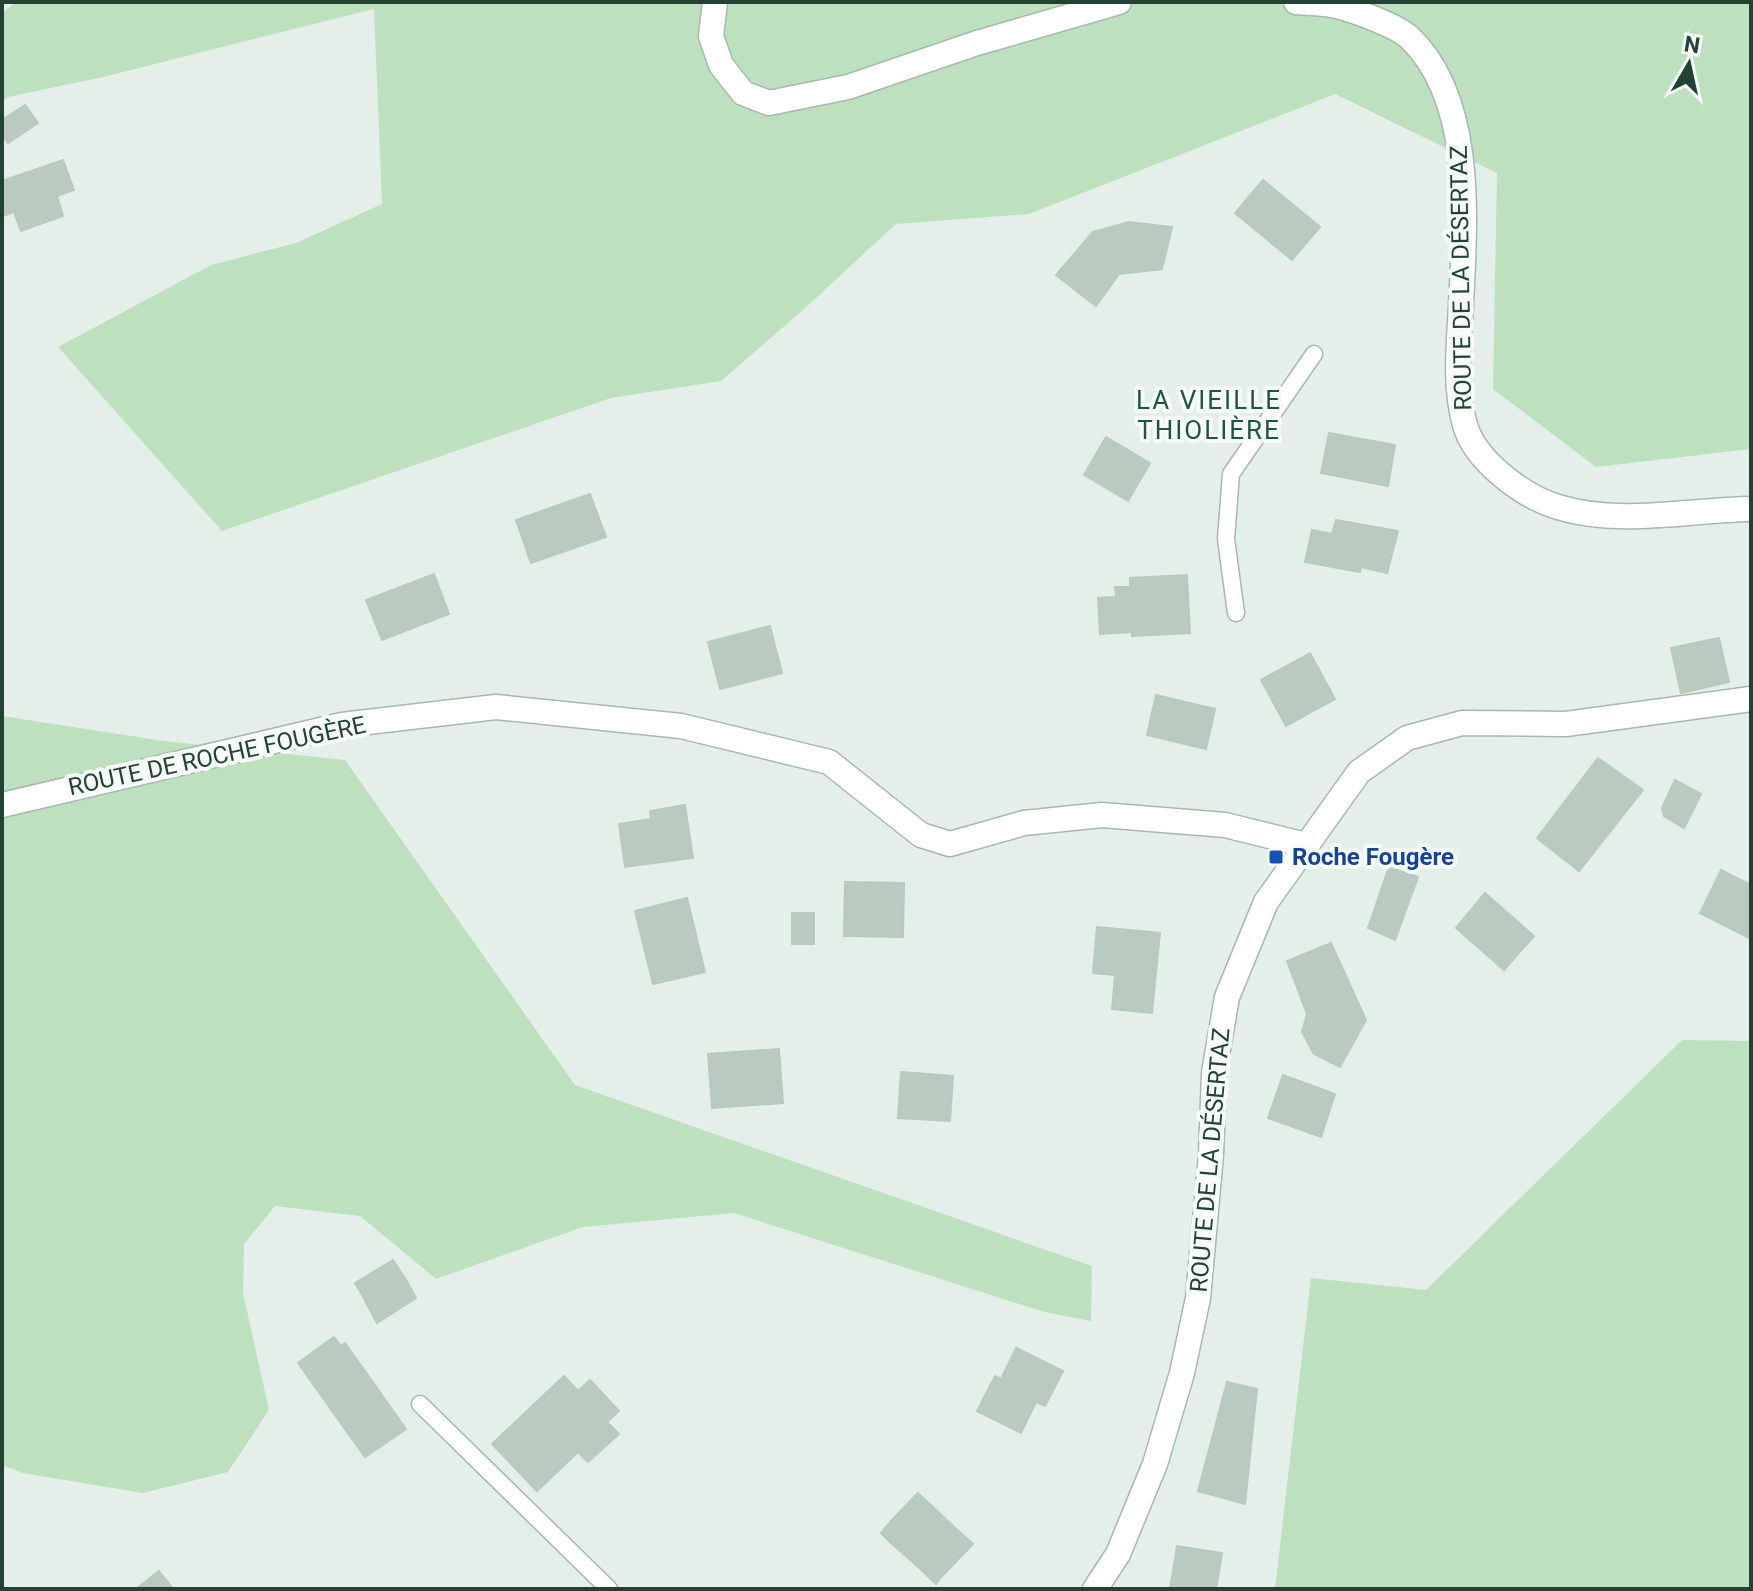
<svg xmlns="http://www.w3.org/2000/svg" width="1753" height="1591" font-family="Roboto,sans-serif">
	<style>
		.green { fill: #bde1bf }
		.building { fill: #bacac1; stroke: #b7cabe; stroke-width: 2 }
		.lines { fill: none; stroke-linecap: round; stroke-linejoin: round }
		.service-casing { stroke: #a7b8af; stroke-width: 19 }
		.minor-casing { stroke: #a7b8af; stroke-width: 27 }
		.service { stroke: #fff; stroke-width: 16 }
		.minor { stroke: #fff; stroke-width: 24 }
		.transit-dot { fill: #1a4fb4; stroke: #f6fbf8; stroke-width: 3 }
		.labels { text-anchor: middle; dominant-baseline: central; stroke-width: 8; stroke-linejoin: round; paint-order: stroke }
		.street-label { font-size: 24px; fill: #224333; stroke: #f6fbf8 }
		.transit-label { font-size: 24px; font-weight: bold; fill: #164399; stroke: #f6fbf8; text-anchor: start }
		.neighbourhood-label { font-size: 26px; letter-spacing: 2px; fill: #1c573c; stroke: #f6fbf8 }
	</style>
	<rect width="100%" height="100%" fill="#e5efe9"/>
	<g class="green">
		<path d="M 16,2 L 1751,2 L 1751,449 L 1596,467 L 1493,389 L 1497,173 L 1335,94 L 1029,214 L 896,224 L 803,310 L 721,381 L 611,398 L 222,531 L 58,347 L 211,265 L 296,243 L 382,204 L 374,9 L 103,77 L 8,97 L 2,101 L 2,13 Z"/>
		<path d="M 2,716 L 164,741 L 345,760 L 575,1085 L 1092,1266 L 1091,1321 L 1044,1312 L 734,1213 L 583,1227 L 436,1279 L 360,1216 L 275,1206 L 244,1244 L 243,1293 L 269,1410 L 228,1472 L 143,1493 L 23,1473 L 2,1465 Z"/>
		<path d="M 1682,1040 L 1751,1041 L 1751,1589 L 1275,1589 L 1311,1278 L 1426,1290 Z"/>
	</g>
	<g class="building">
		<path d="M 25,105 L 38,123 L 8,143 L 2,134 L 2,120 Z"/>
		<path d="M 63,160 L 74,190 L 57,196 L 63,216 L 21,231 L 14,212 L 2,216 L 2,181 Z"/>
		<path d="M 1263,180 L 1320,227 L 1292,260 L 1235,213 Z"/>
		<path d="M 1129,222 L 1172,227 L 1162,269 L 1119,274 L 1096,306 L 1056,275 L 1093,232 Z"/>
		<path d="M 1329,433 L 1395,445 L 1388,486 L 1321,473 Z"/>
		<path d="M 1106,437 L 1150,463 L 1128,501 L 1084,475 Z"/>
		<path d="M 590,494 L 606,537 L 531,563 L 516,520 Z"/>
		<path d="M 1336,520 L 1398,531 L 1387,573 L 1361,567 L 1360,572 L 1305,562 L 1312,530 L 1332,534 Z"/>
		<path d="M 434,574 L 449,614 L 382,640 L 366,600 Z"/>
		<path d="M 1187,575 L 1190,633 L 1132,636 L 1132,632 L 1100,634 L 1098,598 L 1116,597 L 1115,587 L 1130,587 L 1130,578 Z"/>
		<path d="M 770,626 L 782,673 L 720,689 L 708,642 Z"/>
		<path d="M 1719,638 L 1729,682 L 1681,693 L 1671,648 Z"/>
		<path d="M 1310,653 L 1335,699 L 1286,726 L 1261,680 Z"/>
		<path d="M 1156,695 L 1215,709 L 1206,749 L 1147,735 Z"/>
		<path d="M 1598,758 L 1643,790 L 1579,871 L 1537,838 Z"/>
		<path d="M 1675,780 L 1701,794 L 1684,828 L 1664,816 L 1662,808 Z"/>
		<path d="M 685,805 L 693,858 L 625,867 L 619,824 L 651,819 L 650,811 Z"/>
		<path d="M 1389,867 L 1418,877 L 1395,940 L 1368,928 Z"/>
		<path d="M 1721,870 L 1751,885 L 1751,939 L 1700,913 Z"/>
		<path d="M 845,882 L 904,883 L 903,937 L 844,936 Z"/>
		<path d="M 1485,893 L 1534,936 L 1504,970 L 1456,928 Z"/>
		<path d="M 687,898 L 705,972 L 653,984 L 635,911 Z"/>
		<rect x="792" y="913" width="22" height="31"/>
		<path d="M 1097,927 L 1160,933 L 1152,1013 L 1112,1009 L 1115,975 L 1093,973 Z"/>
		<path d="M 1331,943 L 1366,1020 L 1340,1067 L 1314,1054 L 1302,1032 L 1307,1014 L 1287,961 Z"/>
		<path d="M 779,1049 L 783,1103 L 712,1108 L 708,1054 Z"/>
		<path d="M 901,1072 L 953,1076 L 950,1121 L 898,1118 Z"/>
		<path d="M 1283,1075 L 1335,1094 L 1321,1137 L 1268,1118 Z"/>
		<path d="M 393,1260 L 406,1280 L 380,1297 L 372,1286 L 361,1293 L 355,1283 Z"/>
		<path d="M 406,1280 L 416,1298 L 377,1323 L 361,1293 L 372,1286 L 380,1297 Z"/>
		<path d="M 334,1337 L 341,1346 L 345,1343 L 406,1429 L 365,1457 L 298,1363 Z"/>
		<path d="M 1016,1348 L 1063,1371 L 1045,1406 L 1036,1402 L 1021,1433 L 977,1411 L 995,1376 L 1001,1379 Z"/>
		<path d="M 564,1376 L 578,1391 L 590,1380 L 619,1411 L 607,1422 L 619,1434 L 588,1462 L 578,1452 L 537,1491 L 492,1444 Z"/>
		<path d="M 1227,1382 L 1257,1389 L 1245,1504 L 1198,1491 Z"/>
		<path d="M 918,1493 L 952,1525 L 946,1531 L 912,1499 Z"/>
		<path d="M 912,1499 L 946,1531 L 952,1525 L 973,1544 L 942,1576 L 921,1557 L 915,1564 L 891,1543 L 902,1532 L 891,1521 Z"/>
		<path d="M 891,1521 L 902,1532 L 891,1543 L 881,1533 Z"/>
		<path d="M 1177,1546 L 1222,1553 L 1216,1589 L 1170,1589 Z"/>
		<path d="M 921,1557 L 942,1576 L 936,1584 L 915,1564 Z"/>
		<path d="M 159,1571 L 173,1589 L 136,1589 Z"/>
	</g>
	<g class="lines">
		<defs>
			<g id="service">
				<path d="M 1236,613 L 1226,539 L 1231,474 L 1314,354"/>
				<path d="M 420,1404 L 609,1589"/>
			</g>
			<g id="minor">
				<path d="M 715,2 L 711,36 L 721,65 L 743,93 L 769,103 L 848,87 L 977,43 L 1119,2"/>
				<path d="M 1296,2 C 1308,3 1320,3 1332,5 C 1351,9 1396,25 1410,38 C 1475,101 1465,222 1461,305 C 1459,344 1454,386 1465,425 C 1475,461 1524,497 1558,507 C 1619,526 1688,510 1751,509"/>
				<path d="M 2,805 L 342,725 L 496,707 L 681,726 L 829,762 L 921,835 L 950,844 L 1024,823 L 1102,815 L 1225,825 L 1306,845"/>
				<path d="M 1095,1589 L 1118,1554 L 1155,1464 L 1182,1373 L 1198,1298 L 1211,1155 L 1214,1073 L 1227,997 L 1266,902 L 1359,772 L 1407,738 L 1462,723 L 1566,724 L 1751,699"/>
			</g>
		</defs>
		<use href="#service" class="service-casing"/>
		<use href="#minor" class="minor-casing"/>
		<use href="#service" class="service"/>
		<use href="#minor" class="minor"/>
	</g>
	<rect class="transit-dot" x="1268" y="849" width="16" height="16" rx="4"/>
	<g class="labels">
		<g class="street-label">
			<text transform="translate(1461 278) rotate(-91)">ROUTE DE LA DÉSERTAZ</text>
			<text transform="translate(217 756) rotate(-12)">ROUTE DE ROCHE FOUGÈRE</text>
			<text transform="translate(1210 1160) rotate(-85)">ROUTE DE LA DÉSERTAZ</text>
		</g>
		<g class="transit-label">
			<text x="1292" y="857">Roche Fougère</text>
		</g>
		<g class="neighbourhood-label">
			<text x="1209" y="400">LA VIEILLE<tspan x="1209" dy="30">THIOLIÈRE</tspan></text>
		</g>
	</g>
	<rect width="1753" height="1591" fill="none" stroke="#224333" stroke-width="8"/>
	<g transform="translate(1689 64) rotate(9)" stroke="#f6fbf8" stroke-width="6" paint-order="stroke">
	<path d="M0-6L14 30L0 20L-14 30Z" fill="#224333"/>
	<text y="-12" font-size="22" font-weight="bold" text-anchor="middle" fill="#224333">N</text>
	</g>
</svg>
